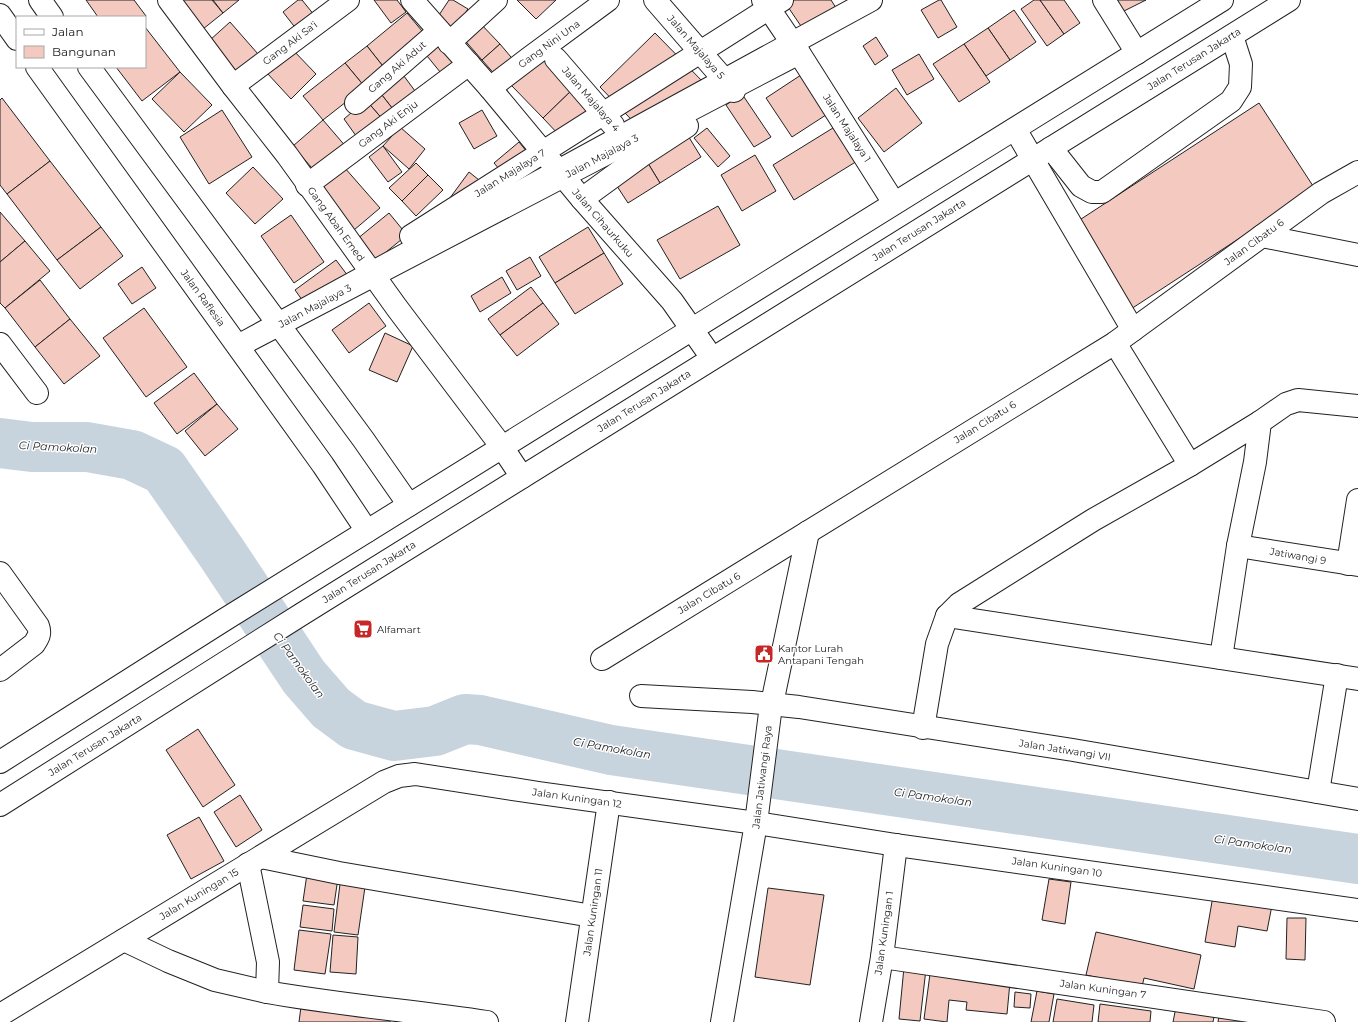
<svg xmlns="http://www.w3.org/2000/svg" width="1358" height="1022" font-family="Montserrat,sans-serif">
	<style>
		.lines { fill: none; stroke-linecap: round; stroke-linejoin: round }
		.river { stroke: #c7d3dd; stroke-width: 50 }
		.building { fill: #f3c9c0; stroke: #222 }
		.minor-casing { stroke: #222; stroke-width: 24 }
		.major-casing { stroke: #222; stroke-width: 24 }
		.minor { stroke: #fff; stroke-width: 22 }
		.major { stroke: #fff; stroke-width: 22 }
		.labels { text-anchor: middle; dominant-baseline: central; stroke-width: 3; stroke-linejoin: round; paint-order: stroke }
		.street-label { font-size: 10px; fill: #222; stroke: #fff }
		.poi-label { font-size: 10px; fill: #222; stroke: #fff; text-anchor: start }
		.water-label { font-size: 11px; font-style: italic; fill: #222; stroke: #fff }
	</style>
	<rect width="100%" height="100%" fill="#fff"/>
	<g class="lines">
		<path class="river" d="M 0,443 L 32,447 L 87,447 L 132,455 L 164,470 L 221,552 L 304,677 L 331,708 L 354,725 L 394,736 L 435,731 L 465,719 L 480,720 L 611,750 L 1358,859"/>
	</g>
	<g class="building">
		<path d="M 86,0 L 134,0 L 146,16 L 144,17 L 98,17 Z"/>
		<path d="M 172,0 L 212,0 L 223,13 L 198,33 Z"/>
		<path d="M 213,0 L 239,0 L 223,13 Z"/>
		<path d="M 298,0 L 302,0 L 315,16 L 297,30 L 283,12 Z"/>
		<path d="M 374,0 L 397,0 L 406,12 L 391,23 Z"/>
		<path d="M 449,0 L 453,0 L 468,9 L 454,30 L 437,18 Z"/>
		<path d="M 517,0 L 556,0 L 536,19 Z"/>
		<path d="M 792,0 L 831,0 L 840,14 L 805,32 L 786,4 Z"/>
		<path d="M 939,0 L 941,0 L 957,27 L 938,38 L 921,10 Z"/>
		<path d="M 1034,0 L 1040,0 L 1064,34 L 1047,46 L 1021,9 Z"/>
		<path d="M 1040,0 L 1064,0 L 1080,23 L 1064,34 Z"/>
		<path d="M 1115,0 L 1146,0 L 1122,12 Z"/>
		<path d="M 1014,10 L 1036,42 L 1010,60 L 988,28 Z"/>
		<path d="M 407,13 L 427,37 L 386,70 L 367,46 Z"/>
		<path d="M 478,21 L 500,44 L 482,60 L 461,36 Z"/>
		<path d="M 230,22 L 258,54 L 237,72 L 210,40 Z"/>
		<path d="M 145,27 L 180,72 L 142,101 L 116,67 L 145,67 Z"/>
		<path d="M 988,28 L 1010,60 L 986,76 L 964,44 Z"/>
		<path d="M 655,33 L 707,86 L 651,140 L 600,87 Z"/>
		<path d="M 876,37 L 888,56 L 875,65 L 863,46 Z"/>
		<path d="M 437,40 L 459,66 L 445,78 L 423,51 Z"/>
		<path d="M 500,44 L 516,63 L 498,78 L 482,60 Z"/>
		<path d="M 964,44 L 990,82 L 959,102 L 933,64 Z"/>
		<path d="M 367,46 L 386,70 L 365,87 L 345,63 Z"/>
		<path d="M 292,49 L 316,74 L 291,99 L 267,73 Z"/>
		<path d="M 919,54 L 934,79 L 907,95 L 892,70 Z"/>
		<path d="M 541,56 L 573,89 L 543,118 L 511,85 Z"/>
		<path d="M 345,63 L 365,87 L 323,120 L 303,96 Z"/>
		<path d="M 180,72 L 212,105 L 184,132 L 152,99 Z"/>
		<path d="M 401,72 L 418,95 L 396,113 L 378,90 Z"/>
		<path d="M 804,73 L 829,113 L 792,137 L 766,98 Z"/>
		<path d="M 896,88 L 922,123 L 884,152 L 858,118 Z"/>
		<path d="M 573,89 L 590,107 L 560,136 L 543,118 Z"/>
		<path d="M 378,90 L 396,113 L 384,121 L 366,100 Z"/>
		<path d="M 742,94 L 771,137 L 754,147 L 726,105 Z"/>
		<path d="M 2,98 L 50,161 L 7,194 L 0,185 L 0,100 Z"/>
		<path d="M 366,100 L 384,121 L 359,140 L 344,119 Z"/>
		<path d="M 1259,103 L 1315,189 L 1131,309 L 1075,223 Z"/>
		<path d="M 222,110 L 252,157 L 209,184 L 180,137 Z"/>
		<path d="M 482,110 L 497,136 L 474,149 L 459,123 Z"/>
		<path d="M 323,120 L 347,148 L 317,174 L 293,146 Z"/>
		<path d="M 841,123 L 862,158 L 794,200 L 773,165 Z"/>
		<path d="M 400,127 L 425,149 L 409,169 L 383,146 Z"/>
		<path d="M 707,128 L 730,156 L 718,167 L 694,138 Z"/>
		<path d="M 687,134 L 701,157 L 660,183 L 646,160 Z"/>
		<path d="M 519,142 L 536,163 L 512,184 L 494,163 Z"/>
		<path d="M 383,146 L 402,172 L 388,182 L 369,157 Z"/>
		<path d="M 755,155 L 776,191 L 742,211 L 721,175 Z"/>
		<path d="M 646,160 L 660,183 L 628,203 L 613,180 Z"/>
		<path d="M 50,161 L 101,227 L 57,260 L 7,194 Z"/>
		<path d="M 416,163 L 428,175 L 402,201 L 389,188 Z"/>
		<path d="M 253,167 L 283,199 L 255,224 L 226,193 Z"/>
		<path d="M 344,167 L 380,208 L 354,230 L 319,190 Z"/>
		<path d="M 469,172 L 489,188 L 447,202 Z"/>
		<path d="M 428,175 L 443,190 L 416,216 L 402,201 Z"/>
		<path d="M 718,206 L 740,245 L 680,279 L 657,240 Z"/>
		<path d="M 0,212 L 25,241 L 0,262 Z"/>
		<path d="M 389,213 L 407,235 L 375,261 L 357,239 Z"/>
		<path d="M 291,215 L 324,262 L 294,283 L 261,236 Z"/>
		<path d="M 101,227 L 123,256 L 80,289 L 57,260 Z"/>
		<path d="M 588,227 L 604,253 L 555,283 L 539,257 Z"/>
		<path d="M 25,241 L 50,271 L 5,308 L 0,303 L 0,262 Z"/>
		<path d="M 604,253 L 623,284 L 575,314 L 555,283 Z"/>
		<path d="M 530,257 L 541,276 L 517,290 L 506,271 Z"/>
		<path d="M 336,260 L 351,280 L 310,311 L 295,290 Z"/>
		<path d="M 142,267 L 156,288 L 132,304 L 118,284 Z"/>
		<path d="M 502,277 L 511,293 L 480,312 L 471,296 Z"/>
		<path d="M 40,280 L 70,319 L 35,347 L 5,308 Z"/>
		<path d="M 531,287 L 543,303 L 500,335 L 488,319 Z"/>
		<path d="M 369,303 L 386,326 L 349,353 L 332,330 Z"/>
		<path d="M 543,303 L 559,324 L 517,356 L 500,335 Z"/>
		<path d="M 144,308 L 187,367 L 146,397 L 103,338 Z"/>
		<path d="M 70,319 L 100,356 L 64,384 L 35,347 Z"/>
		<path d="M 385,333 L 413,346 L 397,382 L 369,370 Z"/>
		<path d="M 194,373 L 217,404 L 177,434 L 154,403 Z"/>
		<path d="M 217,404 L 238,429 L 205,456 L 185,431 Z"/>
		<path d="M 198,729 L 235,785 L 203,807 L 166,750 Z"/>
		<path d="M 240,795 L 262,830 L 236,847 L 214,812 Z"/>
		<path d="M 199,817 L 224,861 L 191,879 L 167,835 Z"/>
		<path d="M 307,874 L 338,878 L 334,905 L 303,901 Z"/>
		<path d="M 1049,879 L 1071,882 L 1065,924 L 1042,920 Z"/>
		<path d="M 340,884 L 365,887 L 358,935 L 334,932 Z"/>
		<path d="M 768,888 L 824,895 L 810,985 L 755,977 Z"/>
		<path d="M 1214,890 L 1273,900 L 1267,931 L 1238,926 L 1235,947 L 1205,942 Z"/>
		<path d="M 303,905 L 334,909 L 332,931 L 300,927 Z"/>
		<path d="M 1287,918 L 1306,918 L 1305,960 L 1286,959 Z"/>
		<path d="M 299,930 L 331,934 L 325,974 L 294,970 Z"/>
		<path d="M 1096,932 L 1201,955 L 1194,989 L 1144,978 L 1142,987 L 1086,975 Z"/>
		<path d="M 333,935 L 358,937 L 356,974 L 330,972 Z"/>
		<path d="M 904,967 L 926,969 L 920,1021 L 899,1019 Z"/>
		<path d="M 930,974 L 1010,982 L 1007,1014 L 966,1010 L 967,1002 L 949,1000 L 947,1022 L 924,1019 Z"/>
		<path d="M 1037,991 L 1054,994 L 1049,1022 L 1031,1022 Z"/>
		<path d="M 1015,992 L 1031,994 L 1030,1008 L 1014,1007 Z"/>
		<path d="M 302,999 L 392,1013 L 390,1022 L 299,1022 Z"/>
		<path d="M 1057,999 L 1094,1005 L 1092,1022 L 1053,1022 Z"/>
		<path d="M 1100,1004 L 1151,1011 L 1150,1022 L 1098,1022 Z"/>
		<path d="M 1176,1007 L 1215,1011 L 1213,1022 L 1173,1022 Z"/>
		<path d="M 1220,1009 L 1240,1011 L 1239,1022 L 1218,1022 Z"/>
	</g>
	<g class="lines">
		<defs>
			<g id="minor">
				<path d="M 40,0 L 52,17"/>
				<path d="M 169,0 L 233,86 L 287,155 L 397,308 L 502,447"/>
				<path d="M 412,0 L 490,88 L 582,199 L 672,301 L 712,358"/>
				<path d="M 655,0 L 734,91"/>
				<path d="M 763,0 L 799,53 L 894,203"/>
				<path d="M 1104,0 L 1137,53"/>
				<path d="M 0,15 L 17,39"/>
				<path d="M 449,43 L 496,0"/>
				<path d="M 799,53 L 238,346 L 871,0"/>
				<path d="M 556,59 L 613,125"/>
				<path d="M 37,67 L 323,465 L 367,531"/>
				<path d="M 89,67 L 363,439 L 409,505"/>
				<path d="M 233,86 L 348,0"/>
				<path d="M 490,88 L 528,59 L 608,0"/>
				<path d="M 356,103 L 439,31"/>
				<path d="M 1015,129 L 1133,330"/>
				<path d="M 1051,148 L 1081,186 L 1092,192 L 1102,192 L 1231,101 L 1240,87 L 1241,64 L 1232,36"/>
				<path d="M 307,185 L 469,64"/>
				<path d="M 582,199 L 641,156 L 687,126"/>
				<path d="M 411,236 L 782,0"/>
				<path d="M 1262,236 L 1358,255"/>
				<path d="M 1115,343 L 1190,465"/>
				<path d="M 0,344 L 37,393"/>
				<path d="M 1260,422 L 1286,404 L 1298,400 L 1358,406"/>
				<path d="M 1238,546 L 1358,565"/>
				<path d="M 1348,564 L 1358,500"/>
				<path d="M 0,573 L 38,626 C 41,634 38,638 34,644 L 0,670"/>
				<path d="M 947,616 L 1358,679"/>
				<path d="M 602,659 L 1115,343 L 1321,193 L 1358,172"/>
				<path d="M 641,696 L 752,702 L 799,707 L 1073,750 L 1358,799"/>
				<path d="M 923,728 L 937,644 L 947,616 L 959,604 L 1093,520 L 1190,465 L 1260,422 L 1255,462 L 1238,546 L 1221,658"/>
				<path d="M 1318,792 L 1337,675"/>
				<path d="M 261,857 L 339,873 L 592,916"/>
				<path d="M 248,864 L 268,962 L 267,992 C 340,1005 414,1011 487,1022"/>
				<path d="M 124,940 L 168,961 L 215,980 L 267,992"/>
				<path d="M 882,957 L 1324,1022"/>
				<path d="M 0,1015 L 384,782 L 399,776 L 415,774 L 539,793 L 756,823 L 896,845 L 1358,910"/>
				<path d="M 577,1022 L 609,802"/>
				<path d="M 722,1022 L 756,823 L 770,713 L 808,532"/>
				<path d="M 871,1022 L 882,957 L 896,845"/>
			</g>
			<g id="major">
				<path d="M 502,447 L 522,477"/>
				<path d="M 0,762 L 224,620 L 1222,0"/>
				<path d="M 0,805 L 302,614 L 1289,0"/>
			</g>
		</defs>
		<use href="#minor" class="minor-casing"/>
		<use href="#major" class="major-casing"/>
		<use href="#minor" class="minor"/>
		<use href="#major" class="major"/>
	</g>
	<defs>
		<symbol id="supermarket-square" viewBox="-11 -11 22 22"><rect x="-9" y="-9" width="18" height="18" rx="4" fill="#c62828" stroke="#fff"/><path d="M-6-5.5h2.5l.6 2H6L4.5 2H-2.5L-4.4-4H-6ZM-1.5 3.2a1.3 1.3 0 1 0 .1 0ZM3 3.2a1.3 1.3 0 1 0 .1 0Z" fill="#fff"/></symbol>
		<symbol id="civic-square" viewBox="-11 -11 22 22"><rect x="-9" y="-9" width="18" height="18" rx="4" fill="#c62828" stroke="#fff"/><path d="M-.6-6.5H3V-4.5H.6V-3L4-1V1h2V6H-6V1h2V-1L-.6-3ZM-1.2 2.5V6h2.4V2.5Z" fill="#fff"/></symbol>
	</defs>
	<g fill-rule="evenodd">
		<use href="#supermarket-square" x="352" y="618" width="22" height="22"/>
		<use href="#civic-square" x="753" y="643" width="22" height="22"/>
	</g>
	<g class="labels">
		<g class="street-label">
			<text transform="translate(290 43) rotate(-37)">Gang Aki Sa'i</text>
			<text transform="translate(549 44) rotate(-36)">Gang Nini Una</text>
			<text transform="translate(696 47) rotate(49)">Jalan Majalaya 5</text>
			<text transform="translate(1194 59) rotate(-32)">Jalan Terusan Jakarta</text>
			<text transform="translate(397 67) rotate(-41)">Gang Aki Adut</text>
			<text transform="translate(591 99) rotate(49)">Jalan Majalaya 4</text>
			<text transform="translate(388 124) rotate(-37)">Gang Aki Enju</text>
			<text transform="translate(847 128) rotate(57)">Jalan Majalaya 1</text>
			<text transform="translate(602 156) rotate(-28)">Jalan Majalaya 3</text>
			<text transform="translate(510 173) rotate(-32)">Jalan Majalaya 7</text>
			<text transform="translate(603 223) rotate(49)">Jalan Cihaurkuku</text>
			<text transform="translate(336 224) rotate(54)">Gang Abah Emed</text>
			<text transform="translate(919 230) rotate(-32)">Jalan Terusan Jakarta</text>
			<text transform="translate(1254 242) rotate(-36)">Jalan Cibatu 6</text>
			<text transform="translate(203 298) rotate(54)">Jalan Raflesia</text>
			<text transform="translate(315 306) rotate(-28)">Jalan Majalaya 3</text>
			<text transform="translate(644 401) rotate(-32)">Jalan Terusan Jakarta</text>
			<text transform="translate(985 422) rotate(-32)">Jalan Cibatu 6</text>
			<text transform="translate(1298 556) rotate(10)">Jatiwangi 9</text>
			<text transform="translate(369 572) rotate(-32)">Jalan Terusan Jakarta</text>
			<text transform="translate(709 593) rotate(-31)">Jalan Cibatu 6</text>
			<text transform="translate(95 745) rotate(-32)">Jalan Terusan Jakarta</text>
			<text transform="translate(1065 750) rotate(9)">Jalan Jatiwangi VII</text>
			<text transform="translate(762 777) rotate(-83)">Jalan Jatiwangi Raya</text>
			<text transform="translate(577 798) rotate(8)">Jalan Kuningan 12</text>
			<text transform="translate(1057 867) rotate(8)">Jalan Kuningan 10</text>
			<text transform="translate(199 894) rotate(-31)">Jalan Kuningan 15</text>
			<text transform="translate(593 912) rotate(-82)">Jalan Kuningan 11</text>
			<text transform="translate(884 933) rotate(-82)">Jalan Kuningan 1</text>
			<text transform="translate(1103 989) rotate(8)">Jalan Kuningan 7</text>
		</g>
		<g class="poi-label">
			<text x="377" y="629">Alfamart</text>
			<text x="778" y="648">Kantor Lurah<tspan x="778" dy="12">Antapani Tengah</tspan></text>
		</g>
		<g class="water-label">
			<text transform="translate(58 447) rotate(3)">Ci Pamokolan</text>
			<text transform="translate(299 665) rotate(54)">Ci Pamokolan</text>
			<text transform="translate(612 748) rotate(10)">Ci Pamokolan</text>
			<text transform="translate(933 797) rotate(8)">Ci Pamokolan</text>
			<text transform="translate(1253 844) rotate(8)">Ci Pamokolan</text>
		</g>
	</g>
	<rect x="16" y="16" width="130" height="52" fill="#ffffff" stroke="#a7a7a7"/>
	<rect x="24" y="29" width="20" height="6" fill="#ffffff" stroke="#a7a7a7"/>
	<text x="52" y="36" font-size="12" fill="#222222">Jalan</text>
	<rect x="24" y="46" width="20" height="12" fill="#f3c9c0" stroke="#a7a7a7"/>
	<text x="52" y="56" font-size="12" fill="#222222">Bangunan</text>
</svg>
